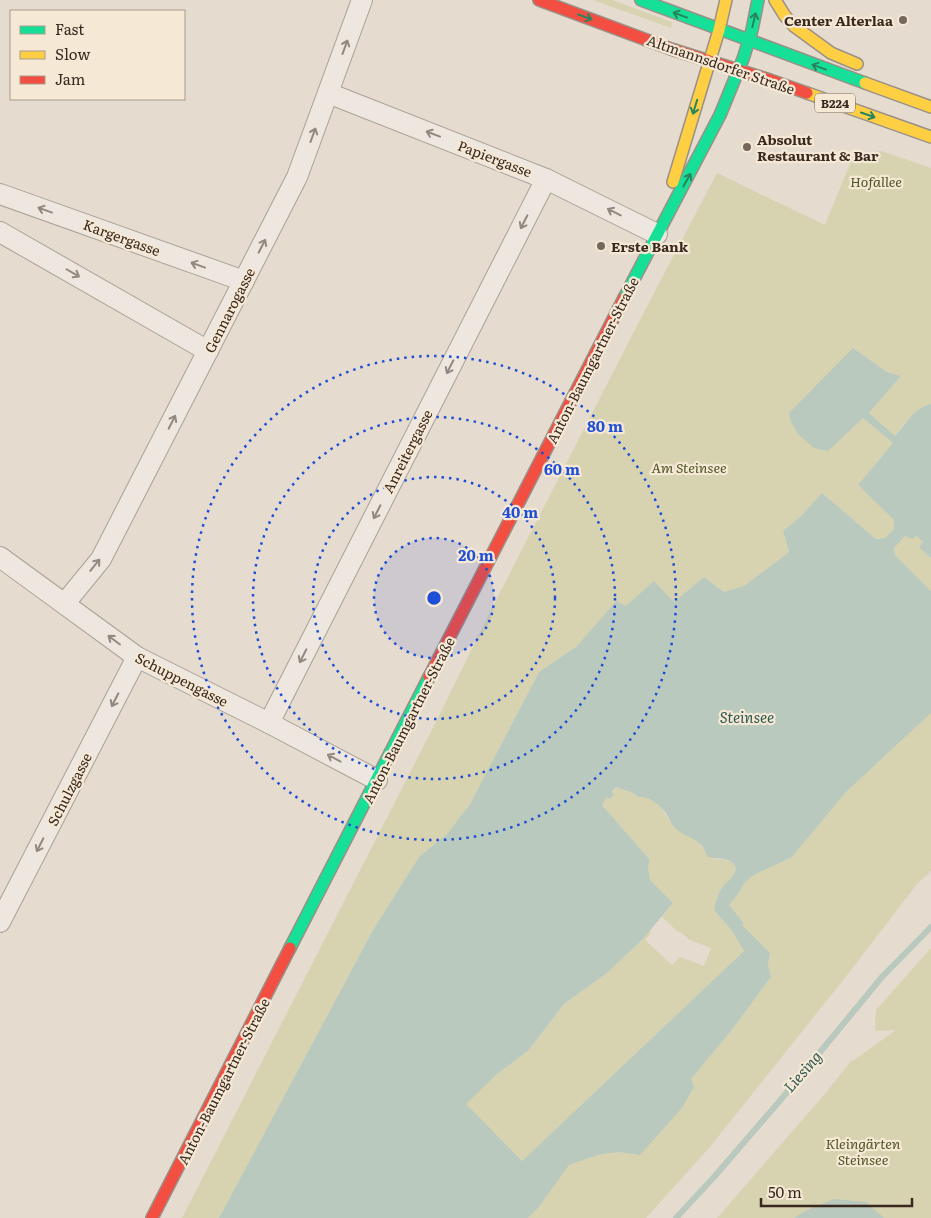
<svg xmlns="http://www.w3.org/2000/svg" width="931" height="1218" font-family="Literata,serif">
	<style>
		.green { fill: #d7d3b1 }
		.water { fill: #b9c9bd; fill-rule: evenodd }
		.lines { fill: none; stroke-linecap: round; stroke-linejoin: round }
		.stream { stroke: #b9c9bd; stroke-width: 6 }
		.street-casing { stroke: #aaa197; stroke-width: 22 }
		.fast-casing { stroke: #9a9087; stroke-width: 14 }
		.slow-casing { stroke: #9a9087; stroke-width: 14 }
		.jam-casing { stroke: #9a9087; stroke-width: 14 }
		.street { stroke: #ede7e0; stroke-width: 20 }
		.fast { stroke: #16e098; stroke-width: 11 }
		.slow { stroke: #ffcf43; stroke-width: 11 }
		.jam { stroke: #f24e42; stroke-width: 11 }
		.oneway { stroke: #28845c }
		.oneway2 { stroke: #938880 }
		.ring { fill: none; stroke: #1d4ed8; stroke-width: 2.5; stroke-dasharray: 2.5 5 }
		.poi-dot { fill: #75675c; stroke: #f5e8d4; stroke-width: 2 }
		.labels { text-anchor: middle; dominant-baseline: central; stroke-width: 4.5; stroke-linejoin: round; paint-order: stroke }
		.shield { fill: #f5e8d4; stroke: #716255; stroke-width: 1 }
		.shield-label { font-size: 12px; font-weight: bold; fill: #39281f }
		.poi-label { font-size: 14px; font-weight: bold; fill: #39281f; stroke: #f5e8d4; text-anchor: start }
		.street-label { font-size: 14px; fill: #39281f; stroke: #f5e8d4 }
		.park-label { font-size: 14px; font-style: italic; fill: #4f5525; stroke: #f5e8d4 }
		.water-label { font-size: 15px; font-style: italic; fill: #2e5951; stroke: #f5e8d4 }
		.centre { fill: #1d4ed8; stroke: #f5e8d4; stroke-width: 2.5 }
		.ring-label { font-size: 15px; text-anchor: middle; font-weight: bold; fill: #1d4ed8; stroke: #f5e8d4; stroke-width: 4.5; stroke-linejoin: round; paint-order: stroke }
	</style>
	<rect width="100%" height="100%" fill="#e5dbce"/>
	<g class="green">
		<path d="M 593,0 L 612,0 L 672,22 L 671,28 Z"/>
		<path d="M 881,151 L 931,168 L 931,404 C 914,408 905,423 895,436 L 869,413 L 901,376 L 887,372 L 853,348 L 828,450 L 863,418 L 893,443 L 858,485 L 894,520 L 894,529 L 885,538 L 876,539 L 822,493 L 800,517 L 783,531 L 789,552 L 744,586 L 724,592 L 704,577 L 674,602 L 654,582 L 626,607 L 616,601 L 577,646 L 539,672 L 470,804 L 447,834 L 419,857 L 373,930 L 219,1218 L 182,1218 L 439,716 L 490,612 L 642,316 L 717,173 L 825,225 L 854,154 Z"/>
		<path d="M 905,536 L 917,536 L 923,542 L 919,547 L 931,558 L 931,591 L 895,555 L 894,548 Z"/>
		<path d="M 931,713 L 931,871 L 917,884 L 848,974 L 709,1148 L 646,1218 L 528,1218 L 539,1207 L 569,1165 L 598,1155 L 618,1152 L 640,1155 L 691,1079 L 731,1031 L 771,977 L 768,965 L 770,953 L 742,926 L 743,922 L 728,905 L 738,894 L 745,882 L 754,875 L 792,857 L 846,792 Z"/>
		<path d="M 616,787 L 633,793 L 638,797 C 645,796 651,800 657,804 C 663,808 664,814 669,820 C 679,833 702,838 706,855 C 707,856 713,858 714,859 C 723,860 731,858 736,868 L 734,874 L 714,910 L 732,931 L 744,951 L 522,1161 L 465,1104 L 497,1074 L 528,1051 L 564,1004 L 607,973 L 642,940 L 649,931 L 651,933 L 645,940 L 672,965 L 680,957 L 704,966 L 711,948 L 690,940 L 679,931 L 678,932 L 662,917 L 673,903 L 650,880 L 648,866 L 650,860 L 602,805 L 607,797 L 610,799 Z"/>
		<path d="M 931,948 L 931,1218 L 717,1218 L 824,1095 L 851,1061 L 854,1060 L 896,1030 L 875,1031 L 876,1010 Z"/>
	</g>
	<g class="water">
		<path d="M 853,348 L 887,372 L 901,376 L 869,413 L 895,436 C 906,424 913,408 931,404 L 931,558 L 919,547 L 923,542 L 917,536 L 912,539 L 905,536 L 894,548 L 895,555 L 931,591 L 931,713 L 846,792 L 792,857 L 754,875 L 745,882 L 738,894 L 729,905 L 743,922 L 743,926 L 770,953 L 768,965 L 771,977 L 731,1031 L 691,1079 L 694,1087 L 682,1108 L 640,1155 L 618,1152 L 598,1155 L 569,1165 L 539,1207 L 528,1218 L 219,1218 L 373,930 L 419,857 L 447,834 L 470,804 L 539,672 L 577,646 L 616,601 L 626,606 L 654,581 L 674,602 L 704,577 L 724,592 L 744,586 L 789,552 L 783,531 L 800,517 L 822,493 L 876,539 L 885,538 L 894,529 L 894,520 L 858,485 L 893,443 L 863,418 L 828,451 L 814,448 L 798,434 L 791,422 L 789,413 ZM 616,787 L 633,793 L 638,797 C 648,796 659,804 665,812 C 669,818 671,824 676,829 C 684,836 696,838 703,847 C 705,850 705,854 708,857 C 718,860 731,856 736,868 C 733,877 732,878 725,884 C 719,890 716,901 714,910 L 732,931 L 744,951 L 522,1161 L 466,1104 L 497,1074 L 528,1051 L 564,1004 L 607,973 L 642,940 L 673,903 L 650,880 L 648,866 L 650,860 L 602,805 L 607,797 L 610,799 L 614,794 L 612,792 Z"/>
		<path d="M 834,1199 L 866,1202 L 884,1218 L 794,1218 L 805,1211 Z"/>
	</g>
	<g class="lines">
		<path class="stream" d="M 676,1218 L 714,1177 L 778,1103 L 882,977 L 931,927"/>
		<defs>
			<g id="street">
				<path d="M 328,93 L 546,179 L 657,234"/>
				<path d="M 0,194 L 244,281"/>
				<path d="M 0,232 L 208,351"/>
				<path d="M 0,557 L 137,657 L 269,723 L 377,780"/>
				<path d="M 65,603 L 101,559 L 297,177 L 362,0"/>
				<path d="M 269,723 L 546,179"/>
				<path d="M 0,922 L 137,657"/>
			</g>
			<g id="fast">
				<path d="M 641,0 L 865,83"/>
				<path d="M 624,298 L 720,115 L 743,59 L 752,30 L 758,0"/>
				<path d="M 290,948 L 429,677"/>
			</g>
			<g id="slow">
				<path d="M 775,0 L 785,16 L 794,26 L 831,53 L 857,64"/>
				<path d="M 865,83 L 931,107"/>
				<path d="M 807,93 L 931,137"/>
				<path d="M 673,182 L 719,30 L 726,0"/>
			</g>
			<g id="jam">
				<path d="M 539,0 L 671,49 L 770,80 L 807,93"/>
				<path d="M 429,677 L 624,298"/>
				<path d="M 152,1218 L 290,948"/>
			</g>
		</defs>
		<use href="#street" class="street-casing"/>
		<use href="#fast" class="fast-casing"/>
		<use href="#slow" class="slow-casing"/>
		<use href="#jam" class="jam-casing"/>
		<use href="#street" class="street"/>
		<use href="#fast" class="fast"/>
		<use href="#slow" class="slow"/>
		<use href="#jam" class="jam"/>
	</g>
	<defs><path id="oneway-shaft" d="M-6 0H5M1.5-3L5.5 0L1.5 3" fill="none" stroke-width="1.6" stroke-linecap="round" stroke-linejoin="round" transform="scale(1.25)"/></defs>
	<g class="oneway">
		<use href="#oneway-shaft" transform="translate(680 15) rotate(-159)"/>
		<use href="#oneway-shaft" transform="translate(585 17) rotate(20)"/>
		<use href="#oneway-shaft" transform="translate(754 20) rotate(-77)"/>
		<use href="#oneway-shaft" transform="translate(819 67) rotate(-160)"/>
		<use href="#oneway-shaft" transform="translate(695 107) rotate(107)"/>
		<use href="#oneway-shaft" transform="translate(868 115) rotate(19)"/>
		<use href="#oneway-shaft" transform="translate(687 180) rotate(-61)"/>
	</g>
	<g class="oneway2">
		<use href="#oneway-shaft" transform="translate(345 47) rotate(-70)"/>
		<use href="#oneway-shaft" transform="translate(433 134) rotate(-159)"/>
		<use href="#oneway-shaft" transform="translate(313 135) rotate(-70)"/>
		<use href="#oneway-shaft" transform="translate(45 210) rotate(-160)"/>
		<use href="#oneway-shaft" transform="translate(614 212) rotate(-153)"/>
		<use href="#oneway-shaft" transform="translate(524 222) rotate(117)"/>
		<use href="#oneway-shaft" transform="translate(262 246) rotate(-63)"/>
		<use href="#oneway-shaft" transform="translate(198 265) rotate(-160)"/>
		<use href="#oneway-shaft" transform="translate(73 273) rotate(30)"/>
		<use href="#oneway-shaft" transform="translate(450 367) rotate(117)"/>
		<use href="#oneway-shaft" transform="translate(172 422) rotate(-63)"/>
		<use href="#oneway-shaft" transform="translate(377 512) rotate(117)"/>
		<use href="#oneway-shaft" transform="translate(95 565) rotate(-51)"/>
		<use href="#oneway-shaft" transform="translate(114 640) rotate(-143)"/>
		<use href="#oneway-shaft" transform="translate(303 656) rotate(117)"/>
		<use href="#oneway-shaft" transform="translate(115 700) rotate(117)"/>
		<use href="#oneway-shaft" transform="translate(334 758) rotate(-152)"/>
		<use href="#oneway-shaft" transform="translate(40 845) rotate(117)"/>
	</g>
	<circle cx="434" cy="598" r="60" fill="#1d4ed8" fill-opacity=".12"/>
	<g class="ring">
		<circle cx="434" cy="598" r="60"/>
		<circle cx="434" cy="598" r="121"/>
		<circle cx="434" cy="598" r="181"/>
		<circle cx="434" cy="598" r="242"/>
	</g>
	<g class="poi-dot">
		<circle cx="903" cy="20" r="5"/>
		<circle cx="747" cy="147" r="5"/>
		<circle cx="601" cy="246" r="5"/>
	</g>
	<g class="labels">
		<rect class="shield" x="815" y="93.5" width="40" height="19" rx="4"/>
		<g class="shield-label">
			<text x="835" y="103">B224</text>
		</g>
		<g class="poi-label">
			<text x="893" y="20" text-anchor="end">Center Alterlaa</text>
			<text x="757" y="139">Absolut<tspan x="757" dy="16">Restaurant &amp; Bar</tspan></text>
			<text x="611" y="246">Erste Bank</text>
		</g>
		<g class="street-label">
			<text transform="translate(721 64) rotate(19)">Altmannsdorfer Straße</text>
			<text transform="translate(495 158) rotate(21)">Papiergasse</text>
			<text transform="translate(122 237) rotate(20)">Kargergasse</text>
			<text transform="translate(229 310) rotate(-63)">Gennarogasse</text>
			<text transform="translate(592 360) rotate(-63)">Anton-Baumgartner-Straße</text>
			<text transform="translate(407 451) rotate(-63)">Anreitergasse</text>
			<text transform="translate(182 679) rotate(27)">Schuppengasse</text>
			<text transform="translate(408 720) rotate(-63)">Anton-Baumgartner-Straße</text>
			<text transform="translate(69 789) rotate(-63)">Schulzgasse</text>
			<text transform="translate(223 1081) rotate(-63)">Anton-Baumgartner-Straße</text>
		</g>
		<g class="park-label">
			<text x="876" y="181">Hofallee</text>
			<text x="689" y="467">Am Steinsee</text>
			<text x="863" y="1143">Kleingärten<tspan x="863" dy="16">Steinsee</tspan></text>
		</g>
		<g class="water-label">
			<text x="747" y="716">Steinsee</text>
			<text transform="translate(802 1071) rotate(-49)">Liesing</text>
		</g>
	</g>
	<circle cx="434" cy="598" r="8" class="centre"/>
	<g class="ring-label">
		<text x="605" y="432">80 m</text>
		<text x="562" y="475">60 m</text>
		<text x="520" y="518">40 m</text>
		<text x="476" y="561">20 m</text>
	</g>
	<rect x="10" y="10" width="175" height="90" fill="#f5e8d4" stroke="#aa9b8c"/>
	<rect x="20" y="26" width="25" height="8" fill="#16e098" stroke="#aa9b8c"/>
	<text x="55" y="35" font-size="15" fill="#39281f">Fast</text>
	<rect x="20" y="51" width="25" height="8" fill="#ffcf43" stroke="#aa9b8c"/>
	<text x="55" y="60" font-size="15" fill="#39281f">Slow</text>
	<rect x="20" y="76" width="25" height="8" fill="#f24e42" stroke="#aa9b8c"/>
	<text x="55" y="85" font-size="15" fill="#39281f">Jam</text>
	<path d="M761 1198v8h151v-8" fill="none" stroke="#39281f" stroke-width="2.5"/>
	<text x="768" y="1198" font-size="15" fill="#39281f" stroke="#f5e8d4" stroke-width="4" paint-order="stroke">50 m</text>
</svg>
